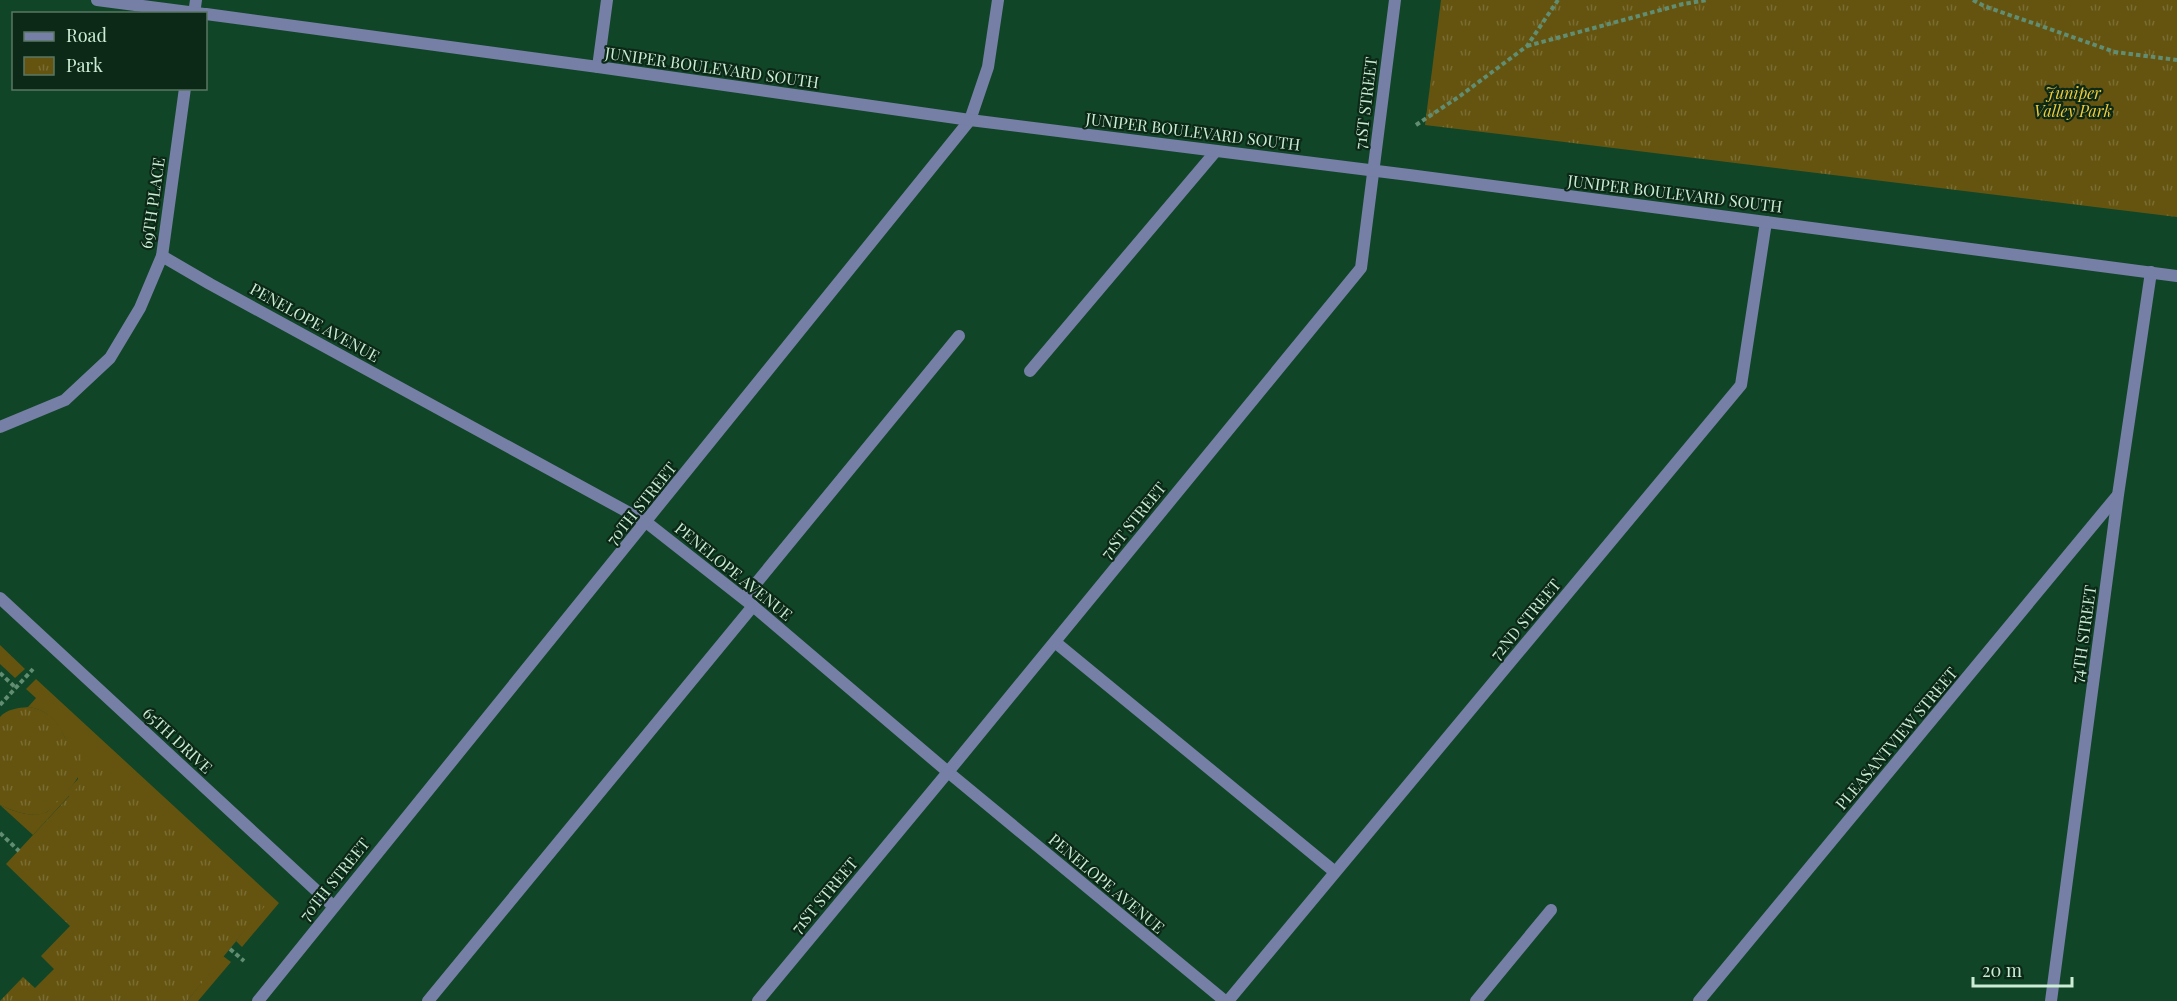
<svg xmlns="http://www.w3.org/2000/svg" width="2177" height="1001" font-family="'Playfair Display',serif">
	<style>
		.green { fill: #655410 }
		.park { fill: url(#park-tufts) }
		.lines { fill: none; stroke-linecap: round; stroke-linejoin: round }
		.path { stroke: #618d72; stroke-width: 4; stroke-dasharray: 4.5 3; stroke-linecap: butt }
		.service { stroke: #767fa5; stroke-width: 12 }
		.minor { stroke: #767fa5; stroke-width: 12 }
		.tertiary { stroke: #767fa5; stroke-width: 12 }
		.labels { text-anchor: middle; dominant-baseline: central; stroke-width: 4.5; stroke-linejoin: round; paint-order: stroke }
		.street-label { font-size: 16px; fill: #ccedd5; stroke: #0c2817 }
		.park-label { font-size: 16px; font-style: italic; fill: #f2cd39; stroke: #0c2817 }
	</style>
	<defs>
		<pattern id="park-tufts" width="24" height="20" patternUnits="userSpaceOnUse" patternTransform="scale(1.5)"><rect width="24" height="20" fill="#655410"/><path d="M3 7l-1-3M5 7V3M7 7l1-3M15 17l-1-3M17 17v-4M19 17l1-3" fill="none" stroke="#7a6d32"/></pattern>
	</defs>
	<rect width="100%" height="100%" fill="#114528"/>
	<g class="green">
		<path d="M 0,645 L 25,669 L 15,678 L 0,664 Z"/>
		<path d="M 36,679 L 279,903 L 242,947 L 236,941 L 264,906 L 69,796 L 33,835 L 0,805 C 15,812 31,818 47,812 L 78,779 C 69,750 64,712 28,707 L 36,698 L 26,689 Z"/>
		<path d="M 223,956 L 231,962 L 198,1001 L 187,1001 Z"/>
	</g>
	<g class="park">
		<path d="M 1441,0 L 2177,0 L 2177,217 L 1425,125 Z"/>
		<path d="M 28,707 C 46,709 59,721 65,738 L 74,735 C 88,765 83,775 62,797 C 57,802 51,810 45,813 C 30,818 13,811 0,805 L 0,717 C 7,709 18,708 28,707 Z"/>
		<path d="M 103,760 L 265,906 L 187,1001 L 0,1001 L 23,977 L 35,988 L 54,969 L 41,956 L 70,926 L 6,864 Z"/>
	</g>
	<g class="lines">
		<g class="path">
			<path d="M 1973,0 L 1984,6 L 2115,52 L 2177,60"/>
			<path d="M 1527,46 L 1683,4 L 1708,0"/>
			<path d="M 1416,125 L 1460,96 L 1527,46 L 1558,0"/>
			<path d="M 0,673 L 16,688"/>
			<path d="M 0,705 L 33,669"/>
			<path d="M 0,833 L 19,851"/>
			<path d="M 230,949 L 244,961"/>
		</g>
		<g class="service">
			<path d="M 1030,371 L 1216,151"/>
			<path d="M 744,598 L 959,336"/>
			<path d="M 1055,642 L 1335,872"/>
			<path d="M 428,1001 L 753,606"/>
			<path d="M 1476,1001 L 1551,910"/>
		</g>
		<g class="minor">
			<path d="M 194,14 L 196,0"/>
			<path d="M 598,67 L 607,0"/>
			<path d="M 162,256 L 210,284 L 646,522 L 753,606 L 948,772 L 1225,1001"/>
			<path d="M 0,427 L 65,400 L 110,358 L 140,308 L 162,256 L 185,88"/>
			<path d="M 0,598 L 333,906"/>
			<path d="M 258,1001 L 970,120 L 988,67 L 998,0"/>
			<path d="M 758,1001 L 948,772 L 1361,268 L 1395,0"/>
			<path d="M 1228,1001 L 1741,385 L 1766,222"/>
			<path d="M 1699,1001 L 2117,496"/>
			<path d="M 2051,1001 L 2118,495 L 2151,272"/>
		</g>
		<g class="tertiary">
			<path d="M 97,0 L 204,14"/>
			<path d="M 206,14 L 598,67 L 970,120 L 1409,175 L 2177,276"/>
		</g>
	</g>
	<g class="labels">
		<g class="street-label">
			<text transform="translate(712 67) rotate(8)">JUNIPER BOULEVARD SOUTH</text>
			<text transform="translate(1365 103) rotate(-83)">71ST STREET</text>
			<text transform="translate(1193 131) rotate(7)">JUNIPER BOULEVARD SOUTH</text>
			<text transform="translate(1675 193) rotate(7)">JUNIPER BOULEVARD SOUTH</text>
			<text transform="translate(152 203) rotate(-82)">69TH PLACE</text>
			<text transform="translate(315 322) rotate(29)">PENELOPE AVENUE</text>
			<text transform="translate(641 503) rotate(-51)">70TH STREET</text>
			<text transform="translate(1133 520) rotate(-51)">71ST STREET</text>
			<text transform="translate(734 571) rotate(39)">PENELOPE AVENUE</text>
			<text transform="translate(1525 619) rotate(-50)">72ND STREET</text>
			<text transform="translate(2083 634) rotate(-82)">74TH STREET</text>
			<text transform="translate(1896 738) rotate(-50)">PLEASANTVIEW STREET</text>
			<text transform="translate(178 740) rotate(43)">65TH DRIVE</text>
			<text transform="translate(334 879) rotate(-51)">70TH STREET</text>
			<text transform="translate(1107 883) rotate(40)">PENELOPE AVENUE</text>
			<text transform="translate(824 895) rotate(-50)">71ST STREET</text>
		</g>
		<g class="park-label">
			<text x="2073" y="92">Juniper<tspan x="2073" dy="18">Valley Park</tspan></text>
		</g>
	</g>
	<rect x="12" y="12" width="195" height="78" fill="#0c2817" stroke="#597763" stroke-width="1.5"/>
	<rect x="24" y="32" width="30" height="9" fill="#767fa5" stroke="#597763" stroke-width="1.5"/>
	<text x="66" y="42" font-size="18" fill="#ccedd5">Road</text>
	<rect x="24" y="57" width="30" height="18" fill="url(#park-tufts)" stroke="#597763" stroke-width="1.5"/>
	<text x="66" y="72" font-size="18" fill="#ccedd5">Park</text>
	<path d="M1973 977v9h99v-9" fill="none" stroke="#ccedd5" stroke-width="3"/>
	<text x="1982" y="977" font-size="18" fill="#ccedd5" stroke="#0c2817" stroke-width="4.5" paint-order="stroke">20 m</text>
</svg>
